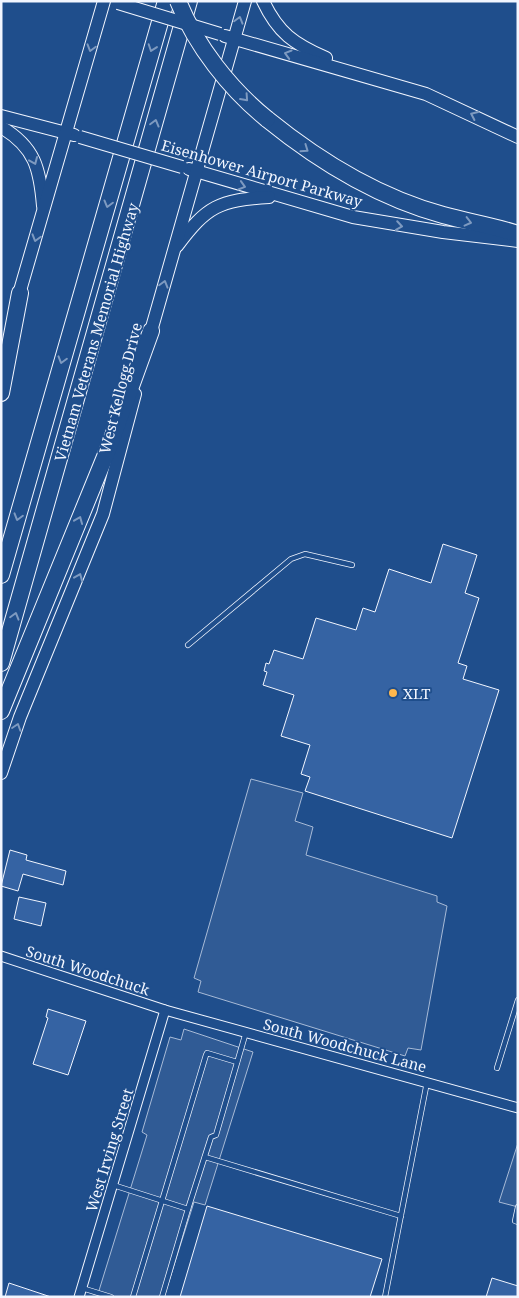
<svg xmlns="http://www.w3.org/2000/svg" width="519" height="1298" font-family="'Noto Serif',serif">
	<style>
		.built { fill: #305b95; stroke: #a8bbd7 }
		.building { fill: #3563a3; stroke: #f2f6ff }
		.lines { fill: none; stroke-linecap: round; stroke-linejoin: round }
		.service-casing { stroke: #f2f6ff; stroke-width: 6 }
		.minor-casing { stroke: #f2f6ff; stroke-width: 11 }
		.secondary-casing { stroke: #f2f6ff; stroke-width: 14 }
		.motorway-casing { stroke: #f2f6ff; stroke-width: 18 }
		.service { stroke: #1f4e8c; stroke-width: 4.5 }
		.minor { stroke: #1f4e8c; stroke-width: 9 }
		.secondary { stroke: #1f4e8c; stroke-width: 12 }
		.motorway { stroke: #1f4e8c; stroke-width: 16 }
		.secondary-bridge-casing { stroke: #f2f6ff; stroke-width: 14; stroke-linecap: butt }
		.motorway-bridge-casing { stroke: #f2f6ff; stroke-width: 18; stroke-linecap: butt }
		.secondary-bridge { stroke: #1f4e8c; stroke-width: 12 }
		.motorway-bridge { stroke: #1f4e8c; stroke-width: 16 }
		.oneway { stroke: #7e9ac0 }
		.poi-dot { fill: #ffb74d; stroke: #1f4e8c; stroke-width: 2 }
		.labels { text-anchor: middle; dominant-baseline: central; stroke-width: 4; stroke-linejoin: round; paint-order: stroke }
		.street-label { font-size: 15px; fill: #f2f6ff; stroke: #1f4e8c }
		.poi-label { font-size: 15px; fill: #f2f6ff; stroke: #1f4e8c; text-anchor: start }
	</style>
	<rect width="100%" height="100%" fill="#1f4e8c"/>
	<g class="built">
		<path d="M 251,779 L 303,793 L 295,821 L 313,827 L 306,855 L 437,896 L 437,902 L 447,906 L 421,1050 L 408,1048 L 405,1056 L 198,992 L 201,981 L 194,978 Z"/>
		<path d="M 184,1029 L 253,1052 L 205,1205 L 194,1202 L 164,1297 L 97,1297 L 147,1135 L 142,1132 L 170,1037 L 181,1040 Z"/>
		<path d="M 518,1143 L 518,1207 L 499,1202 Z"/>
	</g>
	<g class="building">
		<path d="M 443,544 L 477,555 L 465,593 L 479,598 L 458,663 L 467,666 L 463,679 L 499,690 L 452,838 L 305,791 L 310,777 L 301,774 L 310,745 L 281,736 L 294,695 L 263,685 L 267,672 L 264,671 L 266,663 L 269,664 L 274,650 L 303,659 L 316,618 L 356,630 L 363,608 L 375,612 L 389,569 L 431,583 Z"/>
		<path d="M 10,850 L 27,855 L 26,860 L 66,871 L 63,885 L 23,874 L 18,891 L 1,886 Z"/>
		<path d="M 19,897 L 46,903 L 41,926 L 14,919 Z"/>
		<path d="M 48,1009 L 86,1021 L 68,1075 L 33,1064 L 48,1018 L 46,1017 Z"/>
		<path d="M 207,1206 L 382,1259 L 370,1297 L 180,1297 Z"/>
		<path d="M 492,1278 L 518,1286 L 518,1297 L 486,1297 Z"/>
		<path d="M 9,1283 L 51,1297 L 5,1297 Z"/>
	</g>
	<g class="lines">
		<defs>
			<g id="service">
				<path d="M 188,645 L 291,559 L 305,554 L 352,565"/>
				<path d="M 497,1068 L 518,1000"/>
				<path d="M 205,1157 L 401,1216"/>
				<path d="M 113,1185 L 188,1209 L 211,1137 L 216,1135 L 246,1032"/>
				<path d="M 518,1207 L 515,1221 L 518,1222"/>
				<path d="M 82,1288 L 111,1297"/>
				<path d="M 133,1297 L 206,1055 L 207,1053 L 237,1062"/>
				<path d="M 162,1297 L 188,1209"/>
				<path d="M 385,1297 L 427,1082"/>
			</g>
			<g id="minor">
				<path d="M 1,956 L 165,1010 L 518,1108"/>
				<path d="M 79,1297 L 165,1010"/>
			</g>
			<g id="secondary">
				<path d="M 263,1 C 278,33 294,44 326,58"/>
				<path d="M 225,36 L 426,94 L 518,137"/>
				<path d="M 1,116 L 74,135"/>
				<path d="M 1,127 C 35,147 40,169 43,206"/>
				<path d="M 189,169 L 353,217 L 443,232 L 518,241"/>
				<path d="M 177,246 C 207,206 219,200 269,197"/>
				<path d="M 17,301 L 104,1"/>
				<path d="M 149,338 L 245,1"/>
				<path d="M 1,773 L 20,717 L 103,514 L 135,394"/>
			</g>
			<g id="motorway">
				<path d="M 267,119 C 320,162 377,197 443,215 C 468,222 494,226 518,234"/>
				<path d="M 1,393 L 20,293"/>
				<path d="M 1,575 L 166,1"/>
				<path d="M 1,663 L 189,1"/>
				<path d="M 1,711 L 109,447 L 151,331"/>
			</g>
		</defs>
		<use href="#service" class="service-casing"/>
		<use href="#minor" class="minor-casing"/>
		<use href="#secondary" class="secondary-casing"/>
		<use href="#motorway" class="motorway-casing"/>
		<use href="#service" class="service"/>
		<use href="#minor" class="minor"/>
		<use href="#secondary" class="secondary"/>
		<use href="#motorway" class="motorway"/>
		<defs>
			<g id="secondary-bridge">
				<path d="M 118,3 L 220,34"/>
				<path d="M 80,137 L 182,167"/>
			</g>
			<path id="motorway-bridge" d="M 178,1 C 196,46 230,89 267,119"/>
		</defs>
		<use href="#secondary-bridge" class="secondary-bridge-casing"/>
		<use href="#motorway-bridge" class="motorway-bridge-casing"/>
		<use href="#secondary-bridge" class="secondary-bridge"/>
		<use href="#motorway-bridge" class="motorway-bridge"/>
	</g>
	<defs><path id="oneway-chevron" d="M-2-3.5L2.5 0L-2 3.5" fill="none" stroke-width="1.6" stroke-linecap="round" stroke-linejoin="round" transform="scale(1.25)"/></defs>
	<g class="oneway">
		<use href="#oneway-chevron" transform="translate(239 20) rotate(-74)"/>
		<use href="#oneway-chevron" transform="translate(91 48) rotate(106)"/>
		<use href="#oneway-chevron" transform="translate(152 48) rotate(109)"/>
		<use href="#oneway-chevron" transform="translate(288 54) rotate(-164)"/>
		<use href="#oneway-chevron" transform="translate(245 98) rotate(48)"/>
		<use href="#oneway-chevron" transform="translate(474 115) rotate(-155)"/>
		<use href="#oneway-chevron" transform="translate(155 123) rotate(-75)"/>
		<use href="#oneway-chevron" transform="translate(305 149) rotate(35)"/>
		<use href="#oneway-chevron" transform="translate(34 161) rotate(67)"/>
		<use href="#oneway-chevron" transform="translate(242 186) rotate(17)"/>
		<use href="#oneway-chevron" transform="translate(108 204) rotate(105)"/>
		<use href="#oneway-chevron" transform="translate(468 222) rotate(14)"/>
		<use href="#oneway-chevron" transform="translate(399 226) rotate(9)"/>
		<use href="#oneway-chevron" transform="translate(36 238) rotate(106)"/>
		<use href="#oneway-chevron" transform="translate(164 284) rotate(-74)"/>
		<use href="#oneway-chevron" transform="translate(62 360) rotate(106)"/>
		<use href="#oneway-chevron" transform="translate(18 517) rotate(106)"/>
		<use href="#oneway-chevron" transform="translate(79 520) rotate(-68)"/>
		<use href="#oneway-chevron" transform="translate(79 577) rotate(-67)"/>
		<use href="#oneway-chevron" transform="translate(15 616) rotate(-74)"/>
		<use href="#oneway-chevron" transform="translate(17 727) rotate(-72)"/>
	</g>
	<circle class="poi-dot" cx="393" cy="693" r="5"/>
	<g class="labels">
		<g class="street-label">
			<text transform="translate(262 173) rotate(16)">Eisenhower Airport Parkway</text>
			<text transform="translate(96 332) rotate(-74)">Vietnam Veterans Memorial Highway</text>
			<text transform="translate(120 388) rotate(-76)">West Kellogg Drive</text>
			<text transform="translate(88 970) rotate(18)">South Woodchuck</text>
			<text transform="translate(345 1045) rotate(15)">South Woodchuck Lane</text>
			<text transform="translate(109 1150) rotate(-73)">West Irving Street</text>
		</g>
		<g class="poi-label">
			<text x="403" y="693">XLT</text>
		</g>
	</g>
	<rect width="519" height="1298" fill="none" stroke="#f2f6ff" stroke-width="5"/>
</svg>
